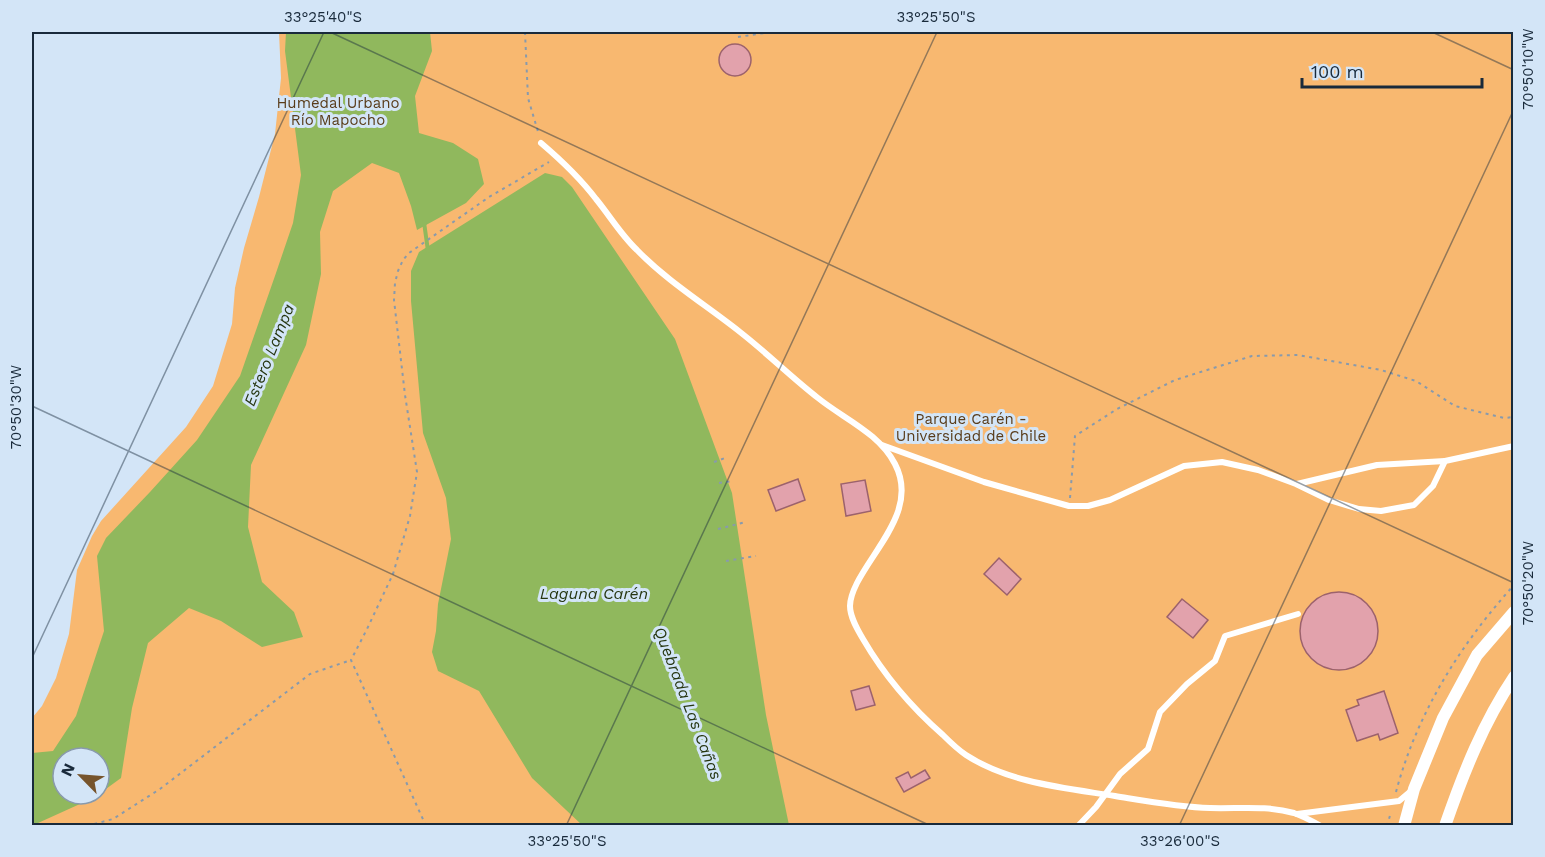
<svg xmlns="http://www.w3.org/2000/svg" width="1545" height="857" font-family="'Work Sans',sans-serif">
	<style>
		.green { fill: #f8b870; fill-rule: evenodd }
		.water { fill: #90b85d }
		.lines { fill: none; stroke-linecap: round; stroke-linejoin: round }
		.stream { stroke: #90b85d; stroke-width: 4 }
		.building { fill: #e2a2ac; stroke: #9c626c; stroke-width: 1.5 }
		.path { stroke: #889aac; stroke-width: 2; stroke-dasharray: 3 4.5; stroke-linecap: butt }
		.lane { stroke: #fff; stroke-width: 6 }
		.street { stroke: #fff; stroke-width: 12 }
		.ticks { fill: none; stroke: #192a3b; stroke-width: 1.5; stroke-opacity: 0.45 }
		.labels { text-anchor: middle; dominant-baseline: central; stroke-width: 6; stroke-linejoin: round; paint-order: stroke }
		.park-label { font-size: 15px; fill: #593c1a; stroke: #d3e5f7 }
		.water-label { font-size: 16px; font-style: italic; fill: #263610; stroke: #d3e5f7 }
		.neatline { fill: none; stroke: #192a3b; stroke-width: 2 }
		.ticks-label { font-size: 15px; text-anchor: middle; fill: #192a3b }
	</style>
	<rect width="100%" height="100%" fill="#d3e5f7"/>
	<path class="green" d="M 279,32 L 1513,32 L 1513,825 L 32,825 L 32,718 L 42,706 L 56,678 L 69,634 L 77,570 L 92,536 L 101,521 L 186,427 L 213,386 L 232,324 L 235,288 L 244,248 L 259,197 L 275,134 L 281,78 ZM 63,758 L 99,758 L 99,794 L 63,794 Z"/>
	<g class="water">
		<path d="M 286,32 L 430,32 L 432,51 L 415,96 L 419,133 L 453,143 L 478,159 L 484,184 L 466,203 L 417,230 L 411,206 L 399,173 L 372,163 L 333,191 L 320,232 L 321,274 L 306,345 L 251,465 L 248,527 L 262,582 L 294,612 L 303,637 L 262,647 L 221,621 L 189,608 L 148,643 L 132,708 L 121,778 L 99,794 L 99,758 L 63,758 L 63,794 L 99,794 L 91,799 L 38,823 L 32,824 L 32,753 L 53,751 L 76,716 L 104,631 L 97,556 L 106,538 L 150,492 L 197,440 L 240,376 L 276,273 L 293,223 L 301,175 L 285,51 Z"/>
		<path d="M 545,173 L 562,177 L 572,187 L 675,339 L 732,493 L 766,715 L 789,825 L 582,825 L 532,778 L 479,691 L 438,671 L 432,652 L 436,631 L 438,604 L 451,539 L 446,498 L 423,433 L 411,301 L 411,271 L 419,252 Z"/>
	</g>
	<g class="lines">
		<path class="stream" d="M 424,222 L 428,251"/>
	</g>
	<g class="building">
		<circle cx="735" cy="60" r="16"/>
		<path d="M 798,479 L 805,500 L 776,511 L 768,490 Z"/>
		<path d="M 865,480 L 871,511 L 846,516 L 841,484 Z"/>
		<path d="M 999,558 L 1021,579 L 1007,595 L 984,574 Z"/>
		<circle cx="1339" cy="631" r="39"/>
		<path d="M 1182,599 L 1208,620 L 1193,638 L 1167,617 Z"/>
		<path d="M 869,686 L 875,705 L 856,710 L 851,691 Z"/>
		<path d="M 1384,691 L 1398,733 L 1380,740 L 1378,734 L 1357,741 L 1346,710 L 1359,705 L 1357,700 Z"/>
		<path d="M 925,770 L 930,778 L 904,792 L 896,778 L 908,772 L 911,778 Z"/>
	</g>
	<g class="lines">
		<g class="path">
			<path d="M 525,32 L 528,98 L 539,135"/>
			<path d="M 738,37 L 771,32"/>
			<path d="M 714,462 L 725,458"/>
			<path d="M 719,483 L 733,481"/>
			<path d="M 1070,498 L 1075,436 L 1117,409 L 1175,380 L 1252,356 L 1298,355 L 1381,370 L 1416,381 L 1455,406 L 1504,418 L 1514,417"/>
			<path d="M 718,529 L 746,522"/>
			<path d="M 726,561 L 756,556"/>
			<path d="M 1396,792 C 1417,713 1460,645 1514,585"/>
			<path d="M 87,826 L 113,819 L 160,789 L 310,674 L 351,660"/>
			<path d="M 426,826 L 351,660 L 367,629 L 393,574 L 410,516 L 417,472 L 405,395 L 394,300 L 395,283 L 398,271 L 403,260 L 409,253 L 489,197 L 549,162"/>
			<path d="M 1387,826 L 1391,812"/>
		</g>
		<g class="lane">
			<path d="M 541,143 C 561,160 580,178 596,199 C 610,216 621,235 637,250 C 668,282 706,305 740,332 C 767,353 791,377 818,398 C 844,419 879,433 895,464 C 918,508 876,546 857,583 C 854,589 850,598 850,606 C 850,617 857,629 863,639 C 884,675 911,707 943,735 C 950,742 957,749 966,755 C 1009,783 1065,788 1115,796 C 1146,801 1178,807 1210,808 C 1238,809 1266,805 1294,813 C 1303,816 1312,821 1321,826"/>
			<path d="M 882,445 L 984,482 L 1069,506 L 1088,506 L 1110,500 L 1184,466 L 1222,462 L 1258,470 L 1296,484 L 1329,500 L 1359,509 L 1381,511 L 1414,505 L 1433,486 L 1445,461 L 1514,446"/>
			<path d="M 1297,484 L 1377,465 L 1445,461"/>
			<path d="M 1297,814 L 1399,801 L 1411,791"/>
			<path d="M 1078,826 L 1096,807 L 1120,774 L 1148,749 L 1160,712 L 1187,684 L 1215,661 L 1225,636 L 1298,614"/>
		</g>
		<g class="street">
			<path d="M 1404,826 L 1414,789 L 1443,718 L 1477,655 L 1514,612"/>
			<path d="M 1445,826 C 1463,774 1483,723 1514,677"/>
		</g>
	</g>
	<path class="ticks" d="M 330,32 L 1514,583M 1432,32 L 1514,70M 32,406 L 931,826M 32,658 L 324,32M 566,826 L 937,32M 1179,826 L 1514,109"/>
	<g class="labels">
		<g class="park-label">
			<text x="338" y="103">Humedal Urbano<tspan x="338" dy="17">Río Mapocho</tspan></text>
			<text x="971" y="419">Parque Carén -<tspan x="971" dy="17">Universidad de Chile</tspan></text>
		</g>
		<g class="water-label">
			<text transform="translate(269 355) rotate(-68)">Estero Lampa</text>
			<text x="594" y="593">Laguna Carén</text>
			<text transform="translate(688 703) rotate(69)">Quebrada Las Cañas</text>
		</g>
	</g>
	<rect width="1545" height="857" fill="none" stroke="#d3e5f7" stroke-width="66"/>
	<g transform="translate(81 776) rotate(295)"><circle r="28" fill="#d3e5f7" stroke="#899aac" stroke-width="1.5"/>
	<path d="M0-4.5L10 22L0 15L-10 22Z" fill="#76542c"/>
	<text y="-9" font-size="16" font-weight="bold" text-anchor="middle" fill="#192a3b">N</text>
	</g>
	<path d="M1302 78v9h180v-9" fill="none" stroke="#192a3b" stroke-width="3"/>
	<text x="1311" y="78" font-size="18" fill="#192a3b" stroke="#d3e5f7" stroke-width="4.5" paint-order="stroke">100 m</text>
	<rect x="33" y="33" width="1479" height="791" class="neatline"/>
	<g class="ticks-label">
		<text x="323" y="22">33°25'40"S</text>
		<text x="936" y="22">33°25'50"S</text>
		<text transform="translate(1528 69) rotate(-90)" y="5">70°50'10"W</text>
		<text transform="translate(16 407) rotate(-90)" y="5">70°50'30"W</text>
		<text transform="translate(1528 583) rotate(-90)" y="5">70°50'20"W</text>
		<text x="567" y="846">33°25'50"S</text>
		<text x="1180" y="846">33°26'00"S</text>
	</g>
</svg>
